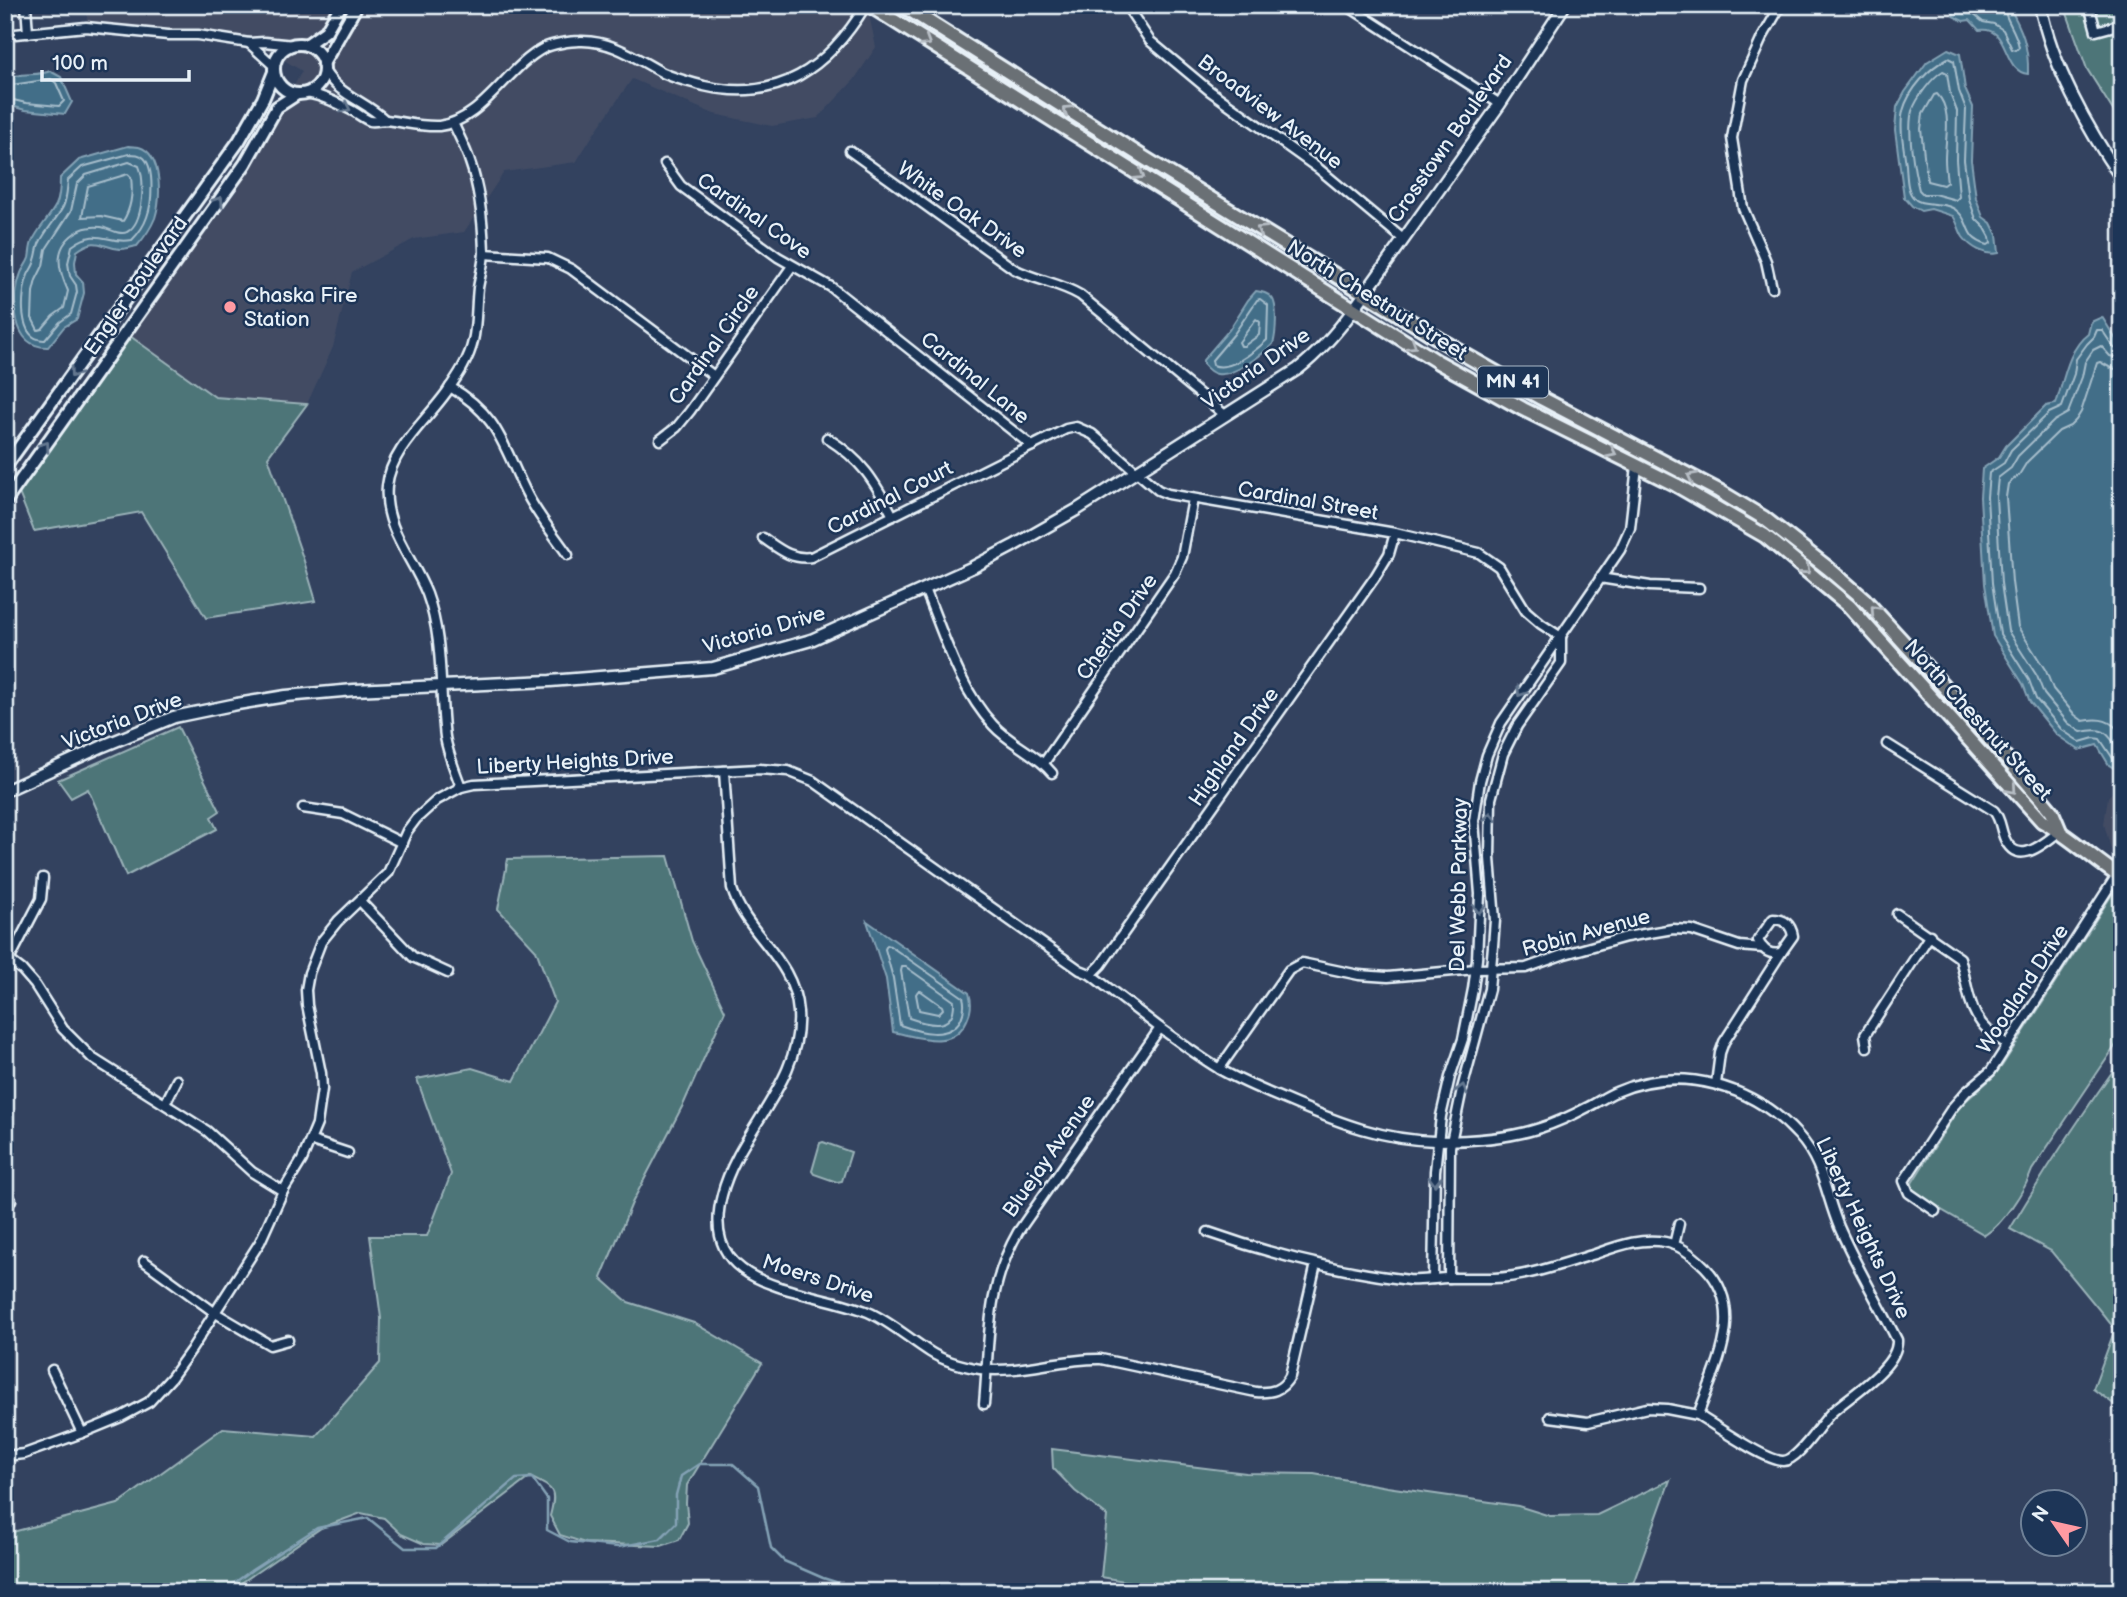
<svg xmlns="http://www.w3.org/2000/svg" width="2127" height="1597" font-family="'Balsamiq Sans',sans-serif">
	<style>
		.built { fill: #424c64 }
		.green { fill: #4d7478; stroke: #9ab2b8; stroke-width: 2 }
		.water { fill: #426e88; stroke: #84a2b5; stroke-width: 2 }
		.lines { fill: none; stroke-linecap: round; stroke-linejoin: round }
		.shore { stroke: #a6bdcb; stroke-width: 2 }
		.stream { stroke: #84a2b5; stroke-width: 2.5 }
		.minor-casing { stroke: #e8f1f8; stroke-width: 13 }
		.tertiary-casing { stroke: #e8f1f8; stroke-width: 15 }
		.secondary-casing { stroke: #e8f1f8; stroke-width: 16 }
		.primary-casing { stroke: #e8f1f8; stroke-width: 18 }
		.minor { stroke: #1d3557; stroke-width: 8 }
		.tertiary { stroke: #1d3557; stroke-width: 10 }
		.secondary { stroke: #1d3557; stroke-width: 10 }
		.primary { stroke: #6b6f75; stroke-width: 12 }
		.oneway { stroke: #b6bdc4 }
		.oneway2 { stroke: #64778f }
		.poi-dot { fill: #ff9aa2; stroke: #1d3557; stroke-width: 2.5 }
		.labels { text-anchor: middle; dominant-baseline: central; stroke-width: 5; stroke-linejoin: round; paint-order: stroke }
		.shield { fill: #1d3557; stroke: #abb9c8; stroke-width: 2 }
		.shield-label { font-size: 19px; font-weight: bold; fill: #e8f1f8 }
		.street-label { font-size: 21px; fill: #e8f1f8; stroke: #1d3557 }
		.poi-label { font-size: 21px; fill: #e8f1f8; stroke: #1d3557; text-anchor: start }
	</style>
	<rect width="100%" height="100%" fill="#33425f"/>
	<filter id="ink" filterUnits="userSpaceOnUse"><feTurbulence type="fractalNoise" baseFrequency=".0143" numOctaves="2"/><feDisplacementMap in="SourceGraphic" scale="14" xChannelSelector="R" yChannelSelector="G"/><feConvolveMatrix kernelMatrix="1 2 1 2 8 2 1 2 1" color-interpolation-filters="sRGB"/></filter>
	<g filter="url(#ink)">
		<g class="built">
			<path d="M 88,5 L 867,5 L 876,47 L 854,80 L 818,118 L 772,126 L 714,114 L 632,79 L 595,132 L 576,162 L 504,172 L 464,232 L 414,239 L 352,272 L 333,347 L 307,404 L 215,397 L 130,336 L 236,192 L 302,71 L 261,46 L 198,35 L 86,27 Z"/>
			<path d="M 2122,782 L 2122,857 L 2111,849 L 2104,824 L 2108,797 Z"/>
		</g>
		<g class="green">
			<path d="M 2064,5 L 2122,5 L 2122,128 L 2114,112 L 2087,69 Z"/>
			<path d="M 130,336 L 215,397 L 307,404 L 268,457 L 304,561 L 316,601 L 206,618 L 141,512 L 34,531 L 19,493 Z"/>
			<path d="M 178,727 L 220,811 L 211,817 L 217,829 L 126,876 L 88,789 L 71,798 L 58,780 Z"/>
			<path d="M 668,856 L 692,941 L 725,1011 L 684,1103 L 632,1203 L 601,1278 L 628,1302 L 694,1323 L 762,1363 L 687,1485 L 686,1503 L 688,1523 L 679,1540 L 661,1546 L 585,1543 L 560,1535 L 550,1516 C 557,1489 554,1489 530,1477 L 441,1545 L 424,1544 L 401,1534 L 384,1518 L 361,1513 L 321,1528 L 228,1592 L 5,1592 L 5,1534 L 118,1504 L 223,1428 L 316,1436 L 380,1363 L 381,1318 L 370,1236 L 427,1236 L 451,1174 L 417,1079 L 472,1068 L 514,1081 L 555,1002 L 536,950 L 498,909 L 508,859 Z"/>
			<path d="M 2113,893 L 2122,899 L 2122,1036 L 2032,1170 C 2025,1190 2003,1224 1985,1235 L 1914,1194 L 1912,1183 L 1960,1106 L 1993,1077 L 2002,1066 Z"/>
			<path d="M 2122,1058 L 2122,1410 L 2093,1389 L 2115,1329 L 2051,1251 L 2010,1229 C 2045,1170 2082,1114 2122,1058 Z"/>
			<path d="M 823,1142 L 851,1152 L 842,1181 L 837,1182 L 814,1174 L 812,1171 L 820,1143 Z"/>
			<path d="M 1052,1449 L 1246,1473 L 1314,1474 L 1387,1487 L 1518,1506 L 1550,1516 L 1597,1515 L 1670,1480 L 1630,1592 L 1154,1592 L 1142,1584 L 1101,1577 L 1107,1516 L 1075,1491 L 1053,1468 Z"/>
		</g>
		<g class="water">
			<path d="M 1956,5 L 2008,5 C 2022,29 2029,46 2028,74 C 2001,71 2010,25 1979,30 L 1970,20 L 1963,21 L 1953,16 Z"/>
			<path d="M 1948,49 L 1960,54 L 1965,89 L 1973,107 L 1971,160 L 1976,198 L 1983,217 L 1991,223 L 1997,235 L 1999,253 C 1986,256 1971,248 1963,237 C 1959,231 1958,223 1953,216 L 1931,209 L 1921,211 L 1912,206 L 1904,197 L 1895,130 L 1897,107 L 1905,92 L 1927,62 Z"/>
			<path d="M 50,71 L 61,77 L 72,102 L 65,114 L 25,110 L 5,104 L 5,81 C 16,71 37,77 50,71 Z"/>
			<path d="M 128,146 C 132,147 136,146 139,147 C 163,154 161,199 155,218 C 151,228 144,238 137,246 C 132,247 125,249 120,249 C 100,247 98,236 77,251 L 75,262 L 76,274 L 83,282 L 84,293 L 77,319 L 64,327 L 48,347 C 11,348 11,299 21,273 C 23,268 27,264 29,258 C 30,253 30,247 32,242 C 38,229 49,218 56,205 C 60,197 60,187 60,178 L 79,160 Z"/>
			<path d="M 1256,291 C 1262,292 1268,293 1272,298 C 1278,305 1276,335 1273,344 C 1262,355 1233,377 1217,374 C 1211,373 1207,369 1203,364 L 1203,360 L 1229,330 L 1248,300 Z"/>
			<path d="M 2102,317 L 2122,349 L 2122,773 L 2109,765 L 2097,745 L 2079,750 L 2057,735 L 2030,702 L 2023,684 L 1993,636 L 1985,584 L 1980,497 L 1982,469 L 1999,457 L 2006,446 L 2046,406 L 2056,404 C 2064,379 2068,349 2088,334 L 2091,322 Z"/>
			<path d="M 867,921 L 969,993 C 972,1002 971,1012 967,1020 C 953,1051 919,1037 893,1032 L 886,979 Z"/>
		</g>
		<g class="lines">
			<g class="shore">
				<path d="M 1961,5 L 1963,13 L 1973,14 L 1983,22 L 1994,24 L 2003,30 L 2012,49 L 2016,50 L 2019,47 C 2016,30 2005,20 2003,5"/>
				<path d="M 1948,58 L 1954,61 L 1959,91 L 1966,109 L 1964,160 L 1969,199 L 1976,219 L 1985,228 L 1990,237 L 1991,243 L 1988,245 C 1962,238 1972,222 1957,211 C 1946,201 1923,206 1916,200 C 1906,193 1907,176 1906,165 C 1904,147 1899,128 1903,111 C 1909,89 1929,68 1948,58 Z"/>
				<path d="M 1943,71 L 1947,73 L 1950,93 L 1957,111 L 1956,160 L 1959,197 L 1956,200 L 1934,194 L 1923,194 L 1919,190 C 1914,171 1907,130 1912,111 C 1917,98 1931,78 1943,71 Z"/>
				<path d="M 5,86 L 51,79 L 56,83 L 64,101 L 59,106 L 26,103 L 5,98"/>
				<path d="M 1937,94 C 1953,110 1945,138 1945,159 C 1945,166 1946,174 1947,182 L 1943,185 L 1927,181 L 1921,129 L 1923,114 L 1934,95 Z"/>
				<path d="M 129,154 C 135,154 140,154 144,158 C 155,169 152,204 147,217 C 144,226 138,234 132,240 C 106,245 99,226 72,246 L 68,263 L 70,276 L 76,285 L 77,292 L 71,314 L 60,322 L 45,340 C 17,341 21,293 28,275 C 30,270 34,266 35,260 C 37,255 37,249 39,244 C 45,231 56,220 63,207 C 67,199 67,189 68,180 L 82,167 Z"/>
				<path d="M 129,162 L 139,166 C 145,181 144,223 127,232 C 120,236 108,228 101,227 C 92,226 82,228 75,233 C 52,249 59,271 68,291 L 64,308 L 53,316 L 42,329 L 38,330 L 32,318 L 33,292 L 36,280 L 43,266 L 46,249 L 71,211 L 77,184 L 86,175 Z"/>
				<path d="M 128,174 L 131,177 C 133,193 132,207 123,221 L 101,216 L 82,217 L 88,186 Z"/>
				<path d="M 1260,299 L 1268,305 L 1267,340 C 1255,351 1230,372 1213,365 L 1212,360 L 1234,334 L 1257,300 Z"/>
				<path d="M 1256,319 L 1260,322 L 1259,335 L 1244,346 L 1241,346 L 1239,342 Z"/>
				<path d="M 2122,350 L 2114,348 L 2102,330 L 2097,330 L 2094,337 L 2087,344 L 2076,359 L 2074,374 L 2062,407 L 2049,413 L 2011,450 L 2004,463 L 1989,473 L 1987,497 L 1992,583 L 2000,634 L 2029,680 L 2036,699 L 2062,730 L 2080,742 L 2094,738 L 2100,739 L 2114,760 L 2122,765"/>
				<path d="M 2122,359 L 2110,356 L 2101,346 L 2093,350 L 2085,362 L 2082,377 L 2068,413 L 2054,421 L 2018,456 L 2011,468 L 1998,478 L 1996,497 L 2001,583 L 2008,631 L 2037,676 L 2044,694 L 2068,723 L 2081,732 C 2109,726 2107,735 2122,754"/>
				<path d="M 2122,370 L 2111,368 L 2100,362 L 2097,363 L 2081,412 L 2076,420 L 2070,426 L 2059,431 L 2027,462 L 2019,475 L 2008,484 L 2006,497 L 2012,582 L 2018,627 L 2046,671 L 2053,689 L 2075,715 L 2083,721 C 2100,717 2112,720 2122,735"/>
				<path d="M 887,945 L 890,946 L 963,997 C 965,1004 964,1012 961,1019 C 949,1041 919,1032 900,1025 L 893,978 L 885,949 Z"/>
				<path d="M 902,967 L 906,967 L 954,1001 C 955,1032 929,1025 909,1018 L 901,971 Z"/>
				<path d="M 918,991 L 921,991 L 942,1006 L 943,1009 L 938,1014 L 919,1010 L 916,994 Z"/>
			</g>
			<path class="stream" d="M 222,1592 L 252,1570 L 317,1528 L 368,1518 L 405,1548 L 436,1548 L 516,1479 L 532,1478 L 547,1499 L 547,1530 L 570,1542 L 618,1547 L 660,1539 L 676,1523 L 676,1495 L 681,1476 L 699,1464 L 733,1464 L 758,1486 L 771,1548 L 784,1561 L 823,1578 L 867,1592"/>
			<defs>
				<g id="minor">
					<path d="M 26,5 L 28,33"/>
					<path d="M 1126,5 L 1150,41 L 1210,91 L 1319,169 L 1403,239"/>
					<path d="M 1346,5 L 1500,104"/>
					<path d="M 2089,5 L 2096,31 L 2122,24"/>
					<path d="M 5,35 L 86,27 L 168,35 L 198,35 L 249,43 L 264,42 L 294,45"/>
					<path d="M 249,43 L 274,66"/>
					<path d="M 324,70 C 339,96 364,100 385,120"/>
					<path d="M 307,93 C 323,96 337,103 351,110 C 357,113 364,119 370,121 C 375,122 381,120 386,120 C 404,122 421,127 439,126 C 482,121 506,68 544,48 C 552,44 570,41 580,41 C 612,40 637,59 663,73 C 676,79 690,82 704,86 C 779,103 828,68 866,5"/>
					<path d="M 453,123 C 459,136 466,149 470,162 C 480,190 483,222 484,251 C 484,263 480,276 478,288 C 476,305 477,324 473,341 C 469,360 457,377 446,393 C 426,421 391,449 387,486 C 383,528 413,558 427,594 C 444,640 439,689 445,737 C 448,754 455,771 461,787"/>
					<path d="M 850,151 L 1014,269 C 1035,280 1060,283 1080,295 L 1225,415"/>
					<path d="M 665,164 L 681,186 L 778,257 L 831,287 L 1032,446"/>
					<path d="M 484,254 L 548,258 L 571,269 L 714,376"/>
					<path d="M 1772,288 L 1766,261 L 1743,208 L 1732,138 L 1743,80 L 1762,38 L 1781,5"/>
					<path d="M 450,387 C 500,415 504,450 528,496 C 539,517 555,536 568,555"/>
					<path d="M 827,438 C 862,460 874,480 893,516"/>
					<path d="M 660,440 L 677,427 L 690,411 L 792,266"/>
					<path d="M 763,538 C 778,548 791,560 811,557 L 1066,429 L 1076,427 L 1092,434 L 1158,490 L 1168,494 L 1395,533 L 1479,553 L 1499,567 L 1526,611 L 1541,624 L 1561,637"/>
					<path d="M 1600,578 L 1650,586 L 1699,588"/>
					<path d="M 925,589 C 944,635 959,688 993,725 C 1010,744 1036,753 1052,773"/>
					<path d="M 1887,744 L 1994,811 C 2001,820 2000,827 2004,837 C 2017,869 2044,843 2060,831"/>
					<path d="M 1044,763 L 1175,573 L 1182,557 L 1193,499"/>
					<path d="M 724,771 L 732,889 C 747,937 794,957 798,1012 C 803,1082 738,1131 722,1195 C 697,1293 807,1287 868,1312 C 891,1322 909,1339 930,1352 C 944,1361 963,1366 980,1369 C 1020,1374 1060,1358 1101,1359 L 1256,1392 C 1271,1393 1282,1391 1290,1376 L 1316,1264"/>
					<path d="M 303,808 L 343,814 L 402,843"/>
					<path d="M 360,901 L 413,957 L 448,973"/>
					<path d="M 1897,914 L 1960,958 C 1971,999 1967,1021 2007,1044"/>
					<path d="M 1773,919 C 1784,919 1791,924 1793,936 L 1781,953 C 1770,955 1763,951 1758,940 Z"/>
					<path d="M 5,957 L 22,970 L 35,985 L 63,1029 L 92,1058 L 207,1131 L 252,1172 L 283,1191"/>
					<path d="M 5,968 L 41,899 L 43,878"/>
					<path d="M 1090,974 L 1094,972 L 1101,965 L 1375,577 L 1389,554 L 1395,533"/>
					<path d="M 1160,1028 C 1180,1042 1200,1058 1221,1070 C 1244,1083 1269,1093 1293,1103 C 1340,1123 1384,1140 1435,1141 C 1470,1141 1507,1139 1540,1128 C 1556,1123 1573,1115 1588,1107 C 1598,1102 1606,1096 1616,1092 C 1681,1064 1753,1085 1799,1136 C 1823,1162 1826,1196 1839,1227 C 1856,1266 1878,1302 1897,1340 C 1899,1367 1849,1396 1831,1413 C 1819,1425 1798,1461 1783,1461 C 1766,1461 1714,1425 1698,1415 L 1667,1409 L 1647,1408 L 1588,1422 L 1550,1417"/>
					<path d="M 1867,1047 L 1865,1035 L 1930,935"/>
					<path d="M 1219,1069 L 1289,970 L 1302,963 L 1359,975 L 1388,977 L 1476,969 L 1526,968 L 1565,954 L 1626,937 L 1673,929 L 1692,930 L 1739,946 L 1763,948"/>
					<path d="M 1716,1084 L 1720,1053 L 1724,1042 L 1781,953"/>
					<path d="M 165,1104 L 177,1080"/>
					<path d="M 312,1141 L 348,1153"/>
					<path d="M 1935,1211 L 1909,1193 L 1904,1181 L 1952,1108 L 1966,1092 L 1991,1071 L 2117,875"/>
					<path d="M 5,1212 L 11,1200"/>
					<path d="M 1208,1232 C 1273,1255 1341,1272 1409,1280 C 1421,1281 1434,1279 1446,1278 C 1462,1278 1478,1278 1494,1278 C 1527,1277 1561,1264 1592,1255 C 1616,1247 1640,1237 1665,1242 C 1680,1245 1694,1256 1705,1267 C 1748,1311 1715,1367 1698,1415"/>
					<path d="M 1674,1245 L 1679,1224"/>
					<path d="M 144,1261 L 214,1312 L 270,1345 L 288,1340"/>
					<path d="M 1449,1278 L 1450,1147 L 1462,1089 L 1489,989 L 1493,946 L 1495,920 L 1490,858 L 1491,799 L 1503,754 L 1517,726 L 1561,663 L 1561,637"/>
					<path d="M 1433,1279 L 1435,1171 L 1441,1116 L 1450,1077 L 1463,1039 L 1473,989 L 1477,959 L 1480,894 L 1474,821 L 1480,781 L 1487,755 L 1501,723 L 1620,550 L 1630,528 L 1637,466"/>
					<path d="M 52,1370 L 82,1433"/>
					<path d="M 5,1456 L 24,1454 L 82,1433 L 121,1417 L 149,1402 L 171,1378 L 191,1350 L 260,1242 L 283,1191 L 302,1160 L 317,1124 L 322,1089 L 321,1073 L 307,1005 L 306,990 L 309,973 L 321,942 L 338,921 L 388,873 L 407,831 L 416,819 L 437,800 L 461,787 L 474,784 L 759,769 L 788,771 L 813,781 L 1080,970 L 1090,974 L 1160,1028 L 1018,1232 C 985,1290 990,1340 984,1404"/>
				</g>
				<g id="tertiary">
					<path d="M 2040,5 C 2052,65 2087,129 2122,179"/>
					<path d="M 5,791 L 103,746 L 174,717 L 237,704 L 286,696 L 354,690 L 550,681 L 713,668 L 811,640 L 973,567 L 1013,546 L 1078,509 L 1298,369 C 1321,351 1337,332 1354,309 L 1500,104 L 1565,5"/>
				</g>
				<g id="secondary">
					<circle cx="299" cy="69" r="25"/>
					<path d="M 306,45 L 326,31 L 341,5"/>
					<path d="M 323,64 L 357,5"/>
					<path d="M 5,467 L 239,141 L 263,99 L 274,72"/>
					<path d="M 5,502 L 245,164 L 277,107 L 297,94"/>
				</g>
				<g id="primary">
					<path d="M 869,5 L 1438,362 L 1523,409 L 1676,485 L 1765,536 L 1849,606 L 2042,821 C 2071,837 2094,860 2122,878"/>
					<path d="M 902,5 L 1146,159 L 1467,356 L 1541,398 L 1719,491 L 1764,518 L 1828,568 L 1864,599 L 1950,693 L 2038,795 L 2052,812 L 2060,831"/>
				</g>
			</defs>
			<use href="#minor" class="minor-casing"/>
			<use href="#tertiary" class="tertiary-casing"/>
			<use href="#secondary" class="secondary-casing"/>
			<use href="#primary" class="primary-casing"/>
			<use href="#minor" class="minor"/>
			<use href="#tertiary" class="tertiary"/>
			<use href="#secondary" class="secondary"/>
			<use href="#primary" class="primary"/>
		</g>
		<defs><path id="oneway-chevron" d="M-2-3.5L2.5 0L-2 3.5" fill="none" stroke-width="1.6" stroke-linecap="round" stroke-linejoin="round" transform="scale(1.75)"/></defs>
		<g class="oneway">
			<use href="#oneway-chevron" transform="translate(926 42) rotate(32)"/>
			<use href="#oneway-chevron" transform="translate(1067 110) rotate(-148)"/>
			<use href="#oneway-chevron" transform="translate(1140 175) rotate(32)"/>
			<use href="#oneway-chevron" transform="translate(1261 230) rotate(-148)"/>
			<use href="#oneway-chevron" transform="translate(1412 345) rotate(32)"/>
			<use href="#oneway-chevron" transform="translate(1612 453) rotate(26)"/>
			<use href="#oneway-chevron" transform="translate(1692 477) rotate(-152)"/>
			<use href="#oneway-chevron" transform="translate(1806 570) rotate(40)"/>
			<use href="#oneway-chevron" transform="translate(1875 610) rotate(-132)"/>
			<use href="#oneway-chevron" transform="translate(2012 789) rotate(49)"/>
		</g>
		<g class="oneway2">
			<use href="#oneway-chevron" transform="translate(346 108) rotate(26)"/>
			<use href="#oneway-chevron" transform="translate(219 201) rotate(-55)"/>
			<use href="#oneway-chevron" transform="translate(74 373) rotate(126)"/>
			<use href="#oneway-chevron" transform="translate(45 446) rotate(-54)"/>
			<use href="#oneway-chevron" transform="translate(1521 692) rotate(124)"/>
			<use href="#oneway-chevron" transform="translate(1490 817) rotate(-88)"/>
			<use href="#oneway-chevron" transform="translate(1479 909) rotate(92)"/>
			<use href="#oneway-chevron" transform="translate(1462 1089) rotate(-75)"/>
			<use href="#oneway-chevron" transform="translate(1435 1181) rotate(92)"/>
		</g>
	</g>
	<circle class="poi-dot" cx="230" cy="307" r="7"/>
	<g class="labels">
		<rect class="shield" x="1478" y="366.5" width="70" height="31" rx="5"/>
		<g class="shield-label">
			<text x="1513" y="382">MN 41</text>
		</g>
		<g class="street-label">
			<text transform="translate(1270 112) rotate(37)">Broadview Avenue</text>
			<text transform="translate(1450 139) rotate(-55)">Crosstown Boulevard</text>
			<text transform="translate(962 210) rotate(35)">White Oak Drive</text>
			<text transform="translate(754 216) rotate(35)">Cardinal Cove</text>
			<text transform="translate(136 286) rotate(-55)">Engler Boulevard</text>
			<text transform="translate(1377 300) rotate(32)">North Chestnut Street</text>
			<text transform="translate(714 345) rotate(-55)">Cardinal Circle</text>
			<text transform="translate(1256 369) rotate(-35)">Victoria Drive</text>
			<text transform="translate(975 378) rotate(39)">Cardinal Lane</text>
			<text transform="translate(890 498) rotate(-27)">Cardinal Court</text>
			<text transform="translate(1308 501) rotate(10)">Cardinal Street</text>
			<text transform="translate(1117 627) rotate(-55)">Cherita Drive</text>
			<text transform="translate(764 630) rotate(-16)">Victoria Drive</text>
			<text transform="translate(1978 720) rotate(48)">North Chestnut Street</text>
			<text transform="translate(122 721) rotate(-21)">Victoria Drive</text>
			<text transform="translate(1234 747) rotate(-55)">Highland Drive</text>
			<text transform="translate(575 762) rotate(-3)">Liberty Heights Drive</text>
			<text transform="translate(1459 885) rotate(-89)">Del Webb Parkway</text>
			<text transform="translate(1586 933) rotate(-15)">Robin Avenue</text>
			<text transform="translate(2023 989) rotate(-57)">Woodland Drive</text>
			<text transform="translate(1049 1156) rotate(-55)">Bluejay Avenue</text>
			<text transform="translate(1863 1228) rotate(65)">Liberty Heights Drive</text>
			<text transform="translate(818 1279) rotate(18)">Moers Drive</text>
		</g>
		<g class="poi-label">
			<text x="244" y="295">Chaska Fire<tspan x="244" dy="24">Station</tspan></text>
		</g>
	</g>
	<rect width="2127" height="1597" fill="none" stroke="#1d3557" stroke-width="28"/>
	<rect x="14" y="14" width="2099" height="1569" fill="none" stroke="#e8f1f8" stroke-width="2.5" filter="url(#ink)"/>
	<g transform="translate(2054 1523) rotate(304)"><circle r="33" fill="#1d3557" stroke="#6e8097" stroke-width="2"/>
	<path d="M0-5L12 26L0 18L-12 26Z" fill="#ff9aa2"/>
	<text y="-10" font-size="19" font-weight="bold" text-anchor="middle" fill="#e8f1f8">N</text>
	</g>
	<path d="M42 70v10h147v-10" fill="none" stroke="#e8f1f8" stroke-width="3.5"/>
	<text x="52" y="70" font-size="21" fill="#e8f1f8" stroke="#1d3557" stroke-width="5" paint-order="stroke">100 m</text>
</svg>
